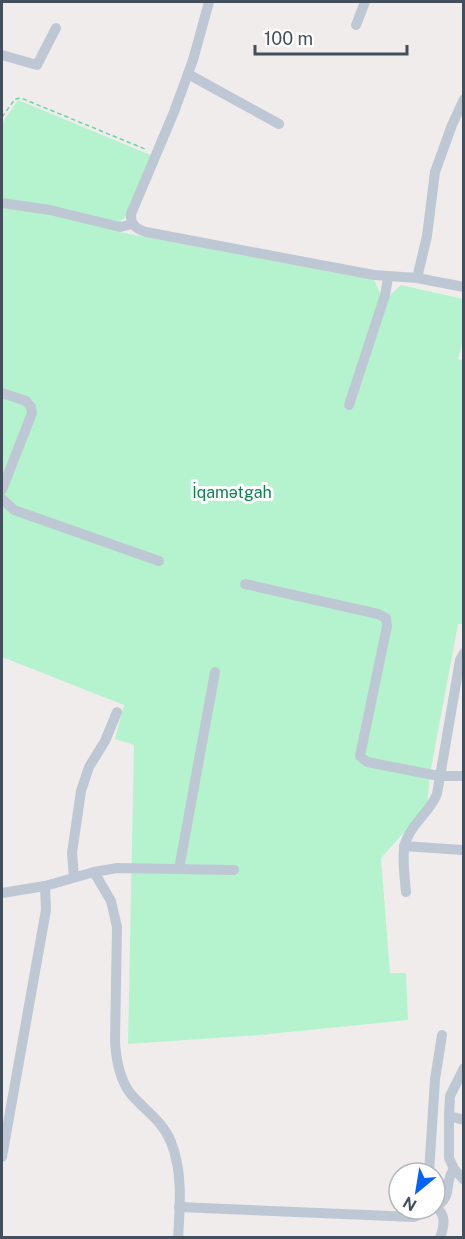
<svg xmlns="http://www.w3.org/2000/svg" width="465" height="1239" font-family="'Public Sans',sans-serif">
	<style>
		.green { fill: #b5f3cf }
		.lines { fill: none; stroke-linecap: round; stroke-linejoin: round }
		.path { stroke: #69d5a3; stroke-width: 1.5; stroke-dasharray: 4.5 3; stroke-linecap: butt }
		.minor { stroke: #bec8d4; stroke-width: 10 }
		.labels { text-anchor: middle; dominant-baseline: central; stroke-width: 6; stroke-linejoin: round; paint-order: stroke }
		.park-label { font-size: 16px; fill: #0d844d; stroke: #fff }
	</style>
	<rect width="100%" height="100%" fill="#f0ecec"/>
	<path class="green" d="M 18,100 L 153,156 L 125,218 L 121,220 L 119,232 L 374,280 L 380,293 L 390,295 L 401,285 L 463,299 L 463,341 L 458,359 L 464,361 L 463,624 L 458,624 L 430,774 L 427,807 L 381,858 L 390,973 L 406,973 L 408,1020 L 260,1035 L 128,1044 L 134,745 L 115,739 L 124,705 L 2,657 L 2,123 Z"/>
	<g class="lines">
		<path class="path" d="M 2,117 L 15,99 L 21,98 L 145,149"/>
		<g class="minor">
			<path d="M 209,2 L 193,60 L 174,112 L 131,214 C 130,225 137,229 146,232 L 374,275 L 417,278 L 464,287"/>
			<path d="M 356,25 L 365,2"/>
			<path d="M 2,55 L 37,65 L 56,28"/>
			<path d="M 188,74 L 279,124"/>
			<path d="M 2,203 L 50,210 L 120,227 L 133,224"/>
			<path d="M 417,278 L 427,236 L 435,172 L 452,125 L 464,99"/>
			<path d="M 2,393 L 26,401 L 31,407 L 32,413 L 2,490"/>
			<path d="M 349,405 L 385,295 L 388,278"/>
			<path d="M 2,499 L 14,510 L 159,561"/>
			<path d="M 245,584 L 378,614 L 386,618 L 387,626 L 360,756 L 367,762 L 439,776 L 464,776"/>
			<path d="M 404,846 L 462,850"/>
			<path d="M 179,869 L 215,672"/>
			<path d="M 94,872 L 111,901 L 117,927 L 115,1041 C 116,1059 119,1078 130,1093 C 144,1110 162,1120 171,1142 C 183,1172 180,1206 178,1238"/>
			<path d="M 74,877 L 72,853 L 81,791 L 89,767 L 105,741 L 117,712"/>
			<path d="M 406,892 C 405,879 401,853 406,841 C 412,823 430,812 437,794 L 460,660 L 464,653"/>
			<path d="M 2,893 L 45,886 L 94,872 L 117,868 L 234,870"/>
			<path d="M 464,1068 L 450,1096 L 449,1116 L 449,1158 L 454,1169 L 464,1180"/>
			<path d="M 449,1116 L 464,1120"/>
			<path d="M 2,1157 L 46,910 L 45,886"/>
			<path d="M 429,1173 L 435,1079 L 442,1035"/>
			<path d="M 435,1205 C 446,1216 445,1223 440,1238"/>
			<path d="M 179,1207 L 414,1217 L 432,1209"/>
			<path d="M 435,1207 C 454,1197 443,1183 454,1169"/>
		</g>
	</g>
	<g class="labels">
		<g class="park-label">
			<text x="232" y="492">İqamətgah</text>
		</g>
	</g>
	<rect width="465" height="1239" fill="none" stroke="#434f5c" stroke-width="6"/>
	<g transform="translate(417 1191) rotate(210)"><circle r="28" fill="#ffffff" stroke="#b4b9be" stroke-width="1.5"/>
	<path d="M0-4.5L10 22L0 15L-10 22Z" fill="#0664f0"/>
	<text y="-9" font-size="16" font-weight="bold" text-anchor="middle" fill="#434f5c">N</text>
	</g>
	<path d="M255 45v9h152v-9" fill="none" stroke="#434f5c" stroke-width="3"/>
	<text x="264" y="45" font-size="18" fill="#434f5c" stroke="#ffffff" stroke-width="4.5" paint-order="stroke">100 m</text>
</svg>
